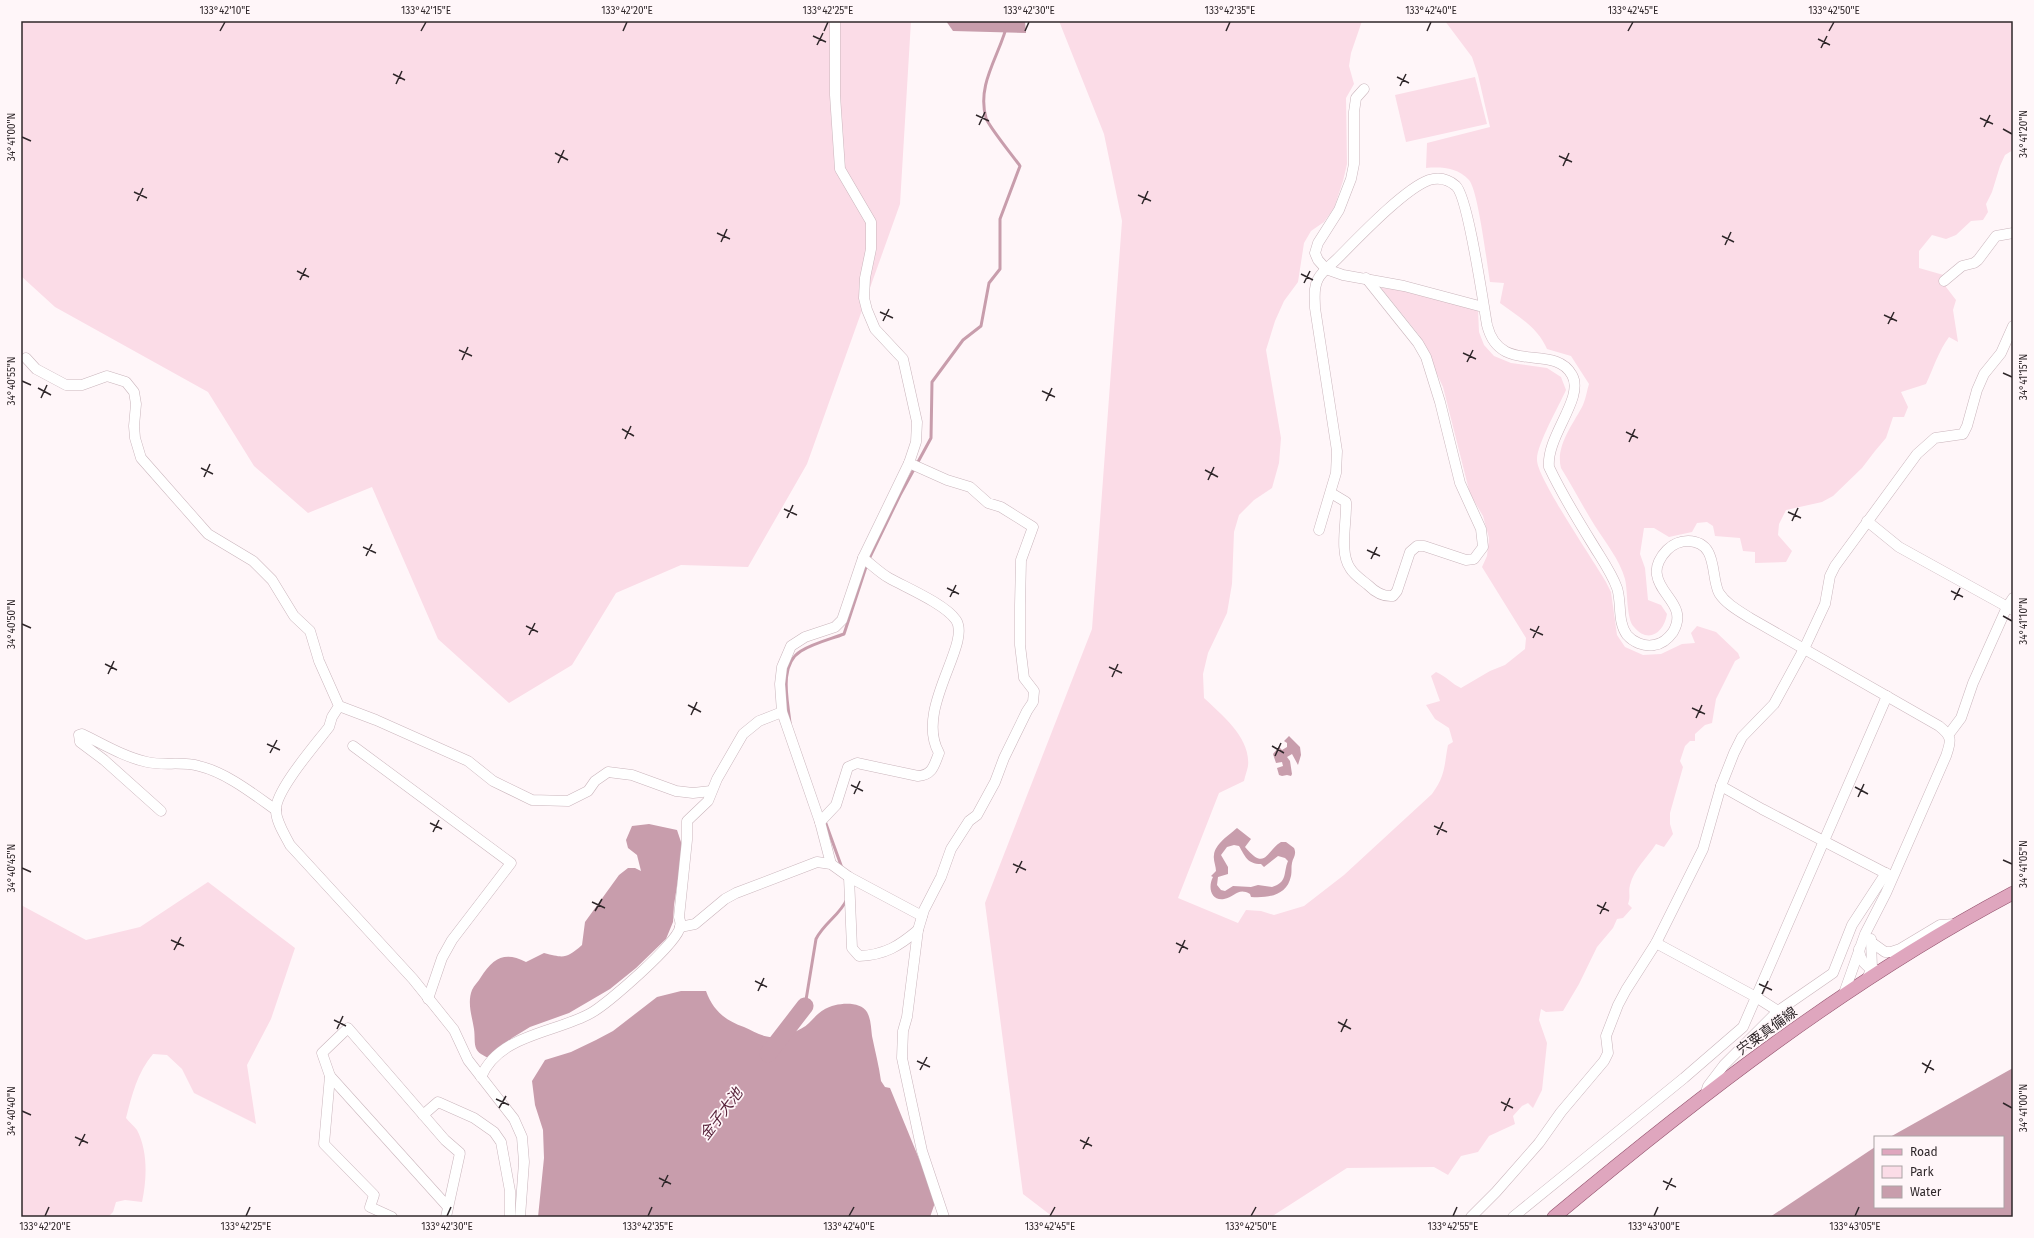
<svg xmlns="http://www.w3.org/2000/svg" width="2034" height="1238" font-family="'Fira Sans','Noto Sans JP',sans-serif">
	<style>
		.green { fill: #fbdce7 }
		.water { fill: #c89dac; fill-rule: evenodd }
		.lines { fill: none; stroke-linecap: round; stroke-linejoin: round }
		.stream { stroke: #c89dac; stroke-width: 3 }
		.river { stroke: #c89dac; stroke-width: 17 }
		.minor-casing { stroke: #cab5bc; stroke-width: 11 }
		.major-casing { stroke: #94536e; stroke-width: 14 }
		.minor { stroke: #fff; stroke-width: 10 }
		.major { stroke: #dfa6be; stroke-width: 13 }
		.ticks { fill: none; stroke: #2f272a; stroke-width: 1.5 }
		.labels { text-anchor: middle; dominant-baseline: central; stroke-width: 3.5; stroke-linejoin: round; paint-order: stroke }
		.street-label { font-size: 14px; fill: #2f272a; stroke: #fff6f9 }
		.water-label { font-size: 15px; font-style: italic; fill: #551f37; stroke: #fff6f9 }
		.neatline { fill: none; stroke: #2f272a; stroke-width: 1.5 }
		.ticks-label { font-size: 10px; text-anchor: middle; fill: #2f272a }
	</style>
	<rect width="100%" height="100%" fill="#fff6f9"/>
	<g class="green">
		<path d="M 21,21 L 911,21 L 900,204 L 807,464 L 748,567 L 681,565 L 616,593 L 572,665 L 509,703 L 438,639 L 372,487 L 308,513 L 254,466 L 208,392 L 55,307 L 21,276 Z"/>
		<path d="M 1059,21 L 1362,21 L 1351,53 L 1349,66 L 1354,84 L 1346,98 L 1347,164 L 1343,181 L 1334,208 L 1324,222 L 1311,231 L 1304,243 L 1298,282 L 1284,301 L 1275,321 L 1266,350 L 1281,438 L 1279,463 L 1272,488 L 1254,500 L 1239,515 L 1234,532 L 1232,584 L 1227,613 L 1208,653 L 1203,674 L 1204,698 C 1222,715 1251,738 1248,766 C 1247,771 1245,776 1244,781 L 1219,793 L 1178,898 L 1238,923 L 1246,910 L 1261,911 L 1274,915 L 1304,906 L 1344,875 L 1432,794 C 1446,775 1444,765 1448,745 L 1453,742 L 1449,728 L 1435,719 L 1426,705 L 1440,701 L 1431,676 L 1436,672 C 1446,676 1452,684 1461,688 L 1490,671 L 1505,665 L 1525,649 L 1526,638 L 1482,567 L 1487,556 L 1489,538 L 1483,516 L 1470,494 L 1443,387 L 1419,335 L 1381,288 L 1396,289 L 1478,310 L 1479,332 L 1484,345 L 1494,356 L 1511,363 L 1547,368 L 1561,377 L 1566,390 C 1559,406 1536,446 1537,460 C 1537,478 1594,561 1606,582 L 1611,592 L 1617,635 L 1625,647 L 1643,655 L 1661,654 L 1682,644 L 1695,643 L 1691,633 L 1697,626 L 1716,632 L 1738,653 L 1740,658 L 1735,661 L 1716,699 L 1712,723 L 1705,725 L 1695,734 L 1695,741 L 1690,741 L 1685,746 L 1680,761 L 1683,767 L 1670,813 L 1670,824 L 1673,834 L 1664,847 L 1656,844 C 1647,858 1634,869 1630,885 C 1628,892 1631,896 1628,904 L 1632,908 L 1623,918 L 1617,919 L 1613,928 L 1597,947 L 1579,984 L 1563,1011 L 1546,1012 L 1541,1009 L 1539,1020 L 1547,1043 L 1542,1090 L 1533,1108 L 1528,1103 L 1522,1106 L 1513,1116 L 1515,1124 L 1489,1136 L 1478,1152 L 1461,1156 L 1448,1175 L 1434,1167 L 1347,1168 L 1271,1217 L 1053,1217 L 1023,1194 L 985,903 L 1092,629 L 1122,221 L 1104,134 Z"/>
		<path d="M 1445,21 L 2013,21 L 2013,150 L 2005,155 L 2000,166 L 1992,192 L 1986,204 L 1988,212 L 1983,220 L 1971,221 L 1956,235 L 1946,239 L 1932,235 L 1919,251 L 1919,268 L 1947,276 L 1946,287 L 1956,300 L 1953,310 L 1958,342 L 1949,337 C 1939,350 1933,369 1926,384 L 1901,392 L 1908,407 L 1904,417 L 1893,417 L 1886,438 L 1875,451 L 1862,468 L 1833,496 L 1822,502 L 1786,510 L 1779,524 L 1778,535 L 1792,551 L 1786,562 L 1755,563 L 1755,552 L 1743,551 L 1740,538 L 1715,536 L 1713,526 L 1707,522 L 1697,523 L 1692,532 L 1669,537 L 1654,528 L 1644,528 L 1640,554 L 1645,568 L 1648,600 L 1661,605 L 1667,614 C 1664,633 1648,644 1634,627 C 1626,619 1628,591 1625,579 C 1620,560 1605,542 1595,526 C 1583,507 1573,487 1561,468 C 1555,446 1574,423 1583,405 C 1586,398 1587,390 1589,384 L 1571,356 L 1547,349 C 1538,328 1518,316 1500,303 L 1504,283 L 1490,282 C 1487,264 1478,190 1469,180 C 1457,167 1441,167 1426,168 L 1427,143 L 1490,127 L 1478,75 L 1472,57 Z"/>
		<path d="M 1475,77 L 1487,124 L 1406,142 L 1395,95 Z"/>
		<path d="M 208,882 L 295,948 L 271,1019 L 247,1065 L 256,1124 L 194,1093 L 182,1069 L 167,1055 L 153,1054 C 137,1073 132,1095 126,1118 C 129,1122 134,1126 137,1130 C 148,1151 147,1179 142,1202 L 125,1200 L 116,1202 L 113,1212 L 108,1217 L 21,1217 L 21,905 L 86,940 L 140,927 Z"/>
	</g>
	<g class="water">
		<path d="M 946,21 L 1025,21 L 1026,33 L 953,31 Z"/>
		<path d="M 1289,736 L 1300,747 L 1301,755 L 1298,765 L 1292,754 L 1287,757 L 1290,761 L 1292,774 L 1291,776 L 1287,775 L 1282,776 L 1279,775 L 1277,768 L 1283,766 L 1282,762 L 1276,763 L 1273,754 L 1279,747 L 1282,750 L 1287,747 L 1287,743 L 1284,741 Z"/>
		<path d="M 649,824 L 677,830 L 683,848 L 674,905 L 673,922 L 666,939 L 636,968 L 610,989 L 569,1013 L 530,1027 L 512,1038 L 489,1058 C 471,1051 476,1044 474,1029 C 472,1016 467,1003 472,990 C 474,985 479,981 481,977 C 493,958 505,951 526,962 L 544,953 C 564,958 566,959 582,945 L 585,922 L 619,875 L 628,868 L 635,868 L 641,871 L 637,855 L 628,848 L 626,840 L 632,826 Z"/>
		<path d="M 1237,828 L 1251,839 L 1245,847 C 1266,872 1266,851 1281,842 L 1286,842 L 1294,848 C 1297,855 1293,857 1292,863 C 1291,867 1292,871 1291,876 C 1287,896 1268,898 1251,897 L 1250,894 C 1238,887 1235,897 1224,899 C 1210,901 1208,886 1213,877 L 1211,876 L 1216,871 C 1216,866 1213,860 1214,855 C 1215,844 1229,835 1237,828 ZM 1234,845 L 1239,846 C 1245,856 1247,864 1261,864 L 1264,867 L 1278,856 L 1285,858 L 1288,861 C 1283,873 1288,882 1272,887 L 1258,885 L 1251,887 L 1233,886 L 1225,891 L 1221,890 L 1217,885 L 1218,877 L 1228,874 L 1228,867 L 1221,855 L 1227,847 Z"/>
		<path d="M 681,991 L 706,991 C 713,1010 724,1020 744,1027 C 753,1031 762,1037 772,1037 C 783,1037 801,1031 809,1023 C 814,1018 818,1013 825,1009 C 835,1003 860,1000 867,1012 C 871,1019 871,1028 872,1036 C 875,1051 879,1066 881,1081 L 885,1087 L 890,1088 L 936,1200 L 930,1217 L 538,1217 L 544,1158 L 543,1130 L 535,1105 L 532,1081 L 545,1060 L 571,1052 L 596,1040 L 613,1031 L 657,997 Z"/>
		<path d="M 2013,1068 L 2013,1217 L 1770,1217 L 1875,1147 L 1875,1207 L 2003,1207 L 2003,1137 L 1890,1137 Z"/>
	</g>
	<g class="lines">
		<g class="stream">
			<path d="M 869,559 L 900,495 L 931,438 L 932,382 L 963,340 L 981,326 L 989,283 L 1000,269 L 1000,219 L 1020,166 C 1013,156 989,127 986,118 C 976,83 1001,54 1008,21"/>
			<path d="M 790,723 C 788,701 778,665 801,651 C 814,643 831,639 844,634 L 867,564"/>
			<path d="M 825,821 L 842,868"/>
			<path d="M 805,1006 L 816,939 C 824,923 840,915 847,899"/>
		</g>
		<path class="river" d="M 768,1054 L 805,1006"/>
		<defs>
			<g id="minor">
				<path d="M 1364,89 L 1356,98 L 1354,112 L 1354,164 L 1351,179 L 1339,210 L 1318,243 L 1315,253 L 1318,260 L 1326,269 L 1343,275 L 1404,286 L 1483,307"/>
				<path d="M 1944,281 L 1962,266 L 1974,263 L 1978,260 L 1996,236 L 2013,233"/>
				<path d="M 26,358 L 36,369 L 66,385 L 82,385 L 107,376 L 126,382 L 134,392 L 136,404 L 134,426 L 135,438 L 141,458 L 208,534 L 253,561 L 272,580 L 294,616 L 310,631 L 319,661 L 339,706 L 332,717 L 329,727 C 316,744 275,791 276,810 C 276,822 285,835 290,845 L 413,979 L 454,1030 L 468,1060 L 514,1119 L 522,1137 L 524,1162 L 520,1217"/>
				<path d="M 909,463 L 947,480 L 970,487 L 988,503 L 1001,507 L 1033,527 L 1021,560 L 1020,605 L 1020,645 L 1024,678 L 1034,691 L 1033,702 L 1027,711 L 1004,758 L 995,782 L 977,815 L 969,821 L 951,849 L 941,877 L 924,910 L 918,930 L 907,1017 L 903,1031 L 902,1058 L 922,1151 L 944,1217"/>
				<path d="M 1331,493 L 1346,502 C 1347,521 1339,552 1350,568 C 1354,575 1362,580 1368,585 C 1375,592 1383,597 1393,596 L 1397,591 L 1410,552 L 1417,546 L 1424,546 L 1466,560 L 1474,559 L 1483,547 L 1481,529 L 1460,483 L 1440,402 L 1426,357 L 1418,343 L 1366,278"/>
				<path d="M 1867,521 L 1899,547 L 2013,610"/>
				<path d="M 1319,530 L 1336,473 L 1337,451 L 1315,308 C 1315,298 1313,288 1318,279 C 1322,271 1331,265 1337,259 C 1357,239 1404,189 1429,180 C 1439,177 1448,179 1456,186 C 1468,197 1483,302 1487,325 C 1500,377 1554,342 1572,375 C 1585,398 1546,436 1549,467 C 1562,495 1579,522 1595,548 C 1603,561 1612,574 1617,588 C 1622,603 1617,621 1627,635 C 1633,642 1644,647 1654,645 C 1662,644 1668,639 1673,632 C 1688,606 1660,596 1657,575 C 1655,566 1661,556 1667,550 C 1672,545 1680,541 1688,541 C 1719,542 1710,576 1719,593 C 1726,604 1739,611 1750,618 L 1939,726 C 1953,737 1951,741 1946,756 L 1886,893 L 1865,934 L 1843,996"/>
				<path d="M 339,706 L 376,720 L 468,761 L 493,781 L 532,800 L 568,801 L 588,791 L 595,781 L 608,772 L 632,775 L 676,791 L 693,793 L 711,791"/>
				<path d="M 1949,734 L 1961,718 L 1973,683 L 2007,607 L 2013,598"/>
				<path d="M 353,746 L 511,863 L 452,940 L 442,958 L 428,999"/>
				<path d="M 1721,786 L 1762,809 L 1891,876"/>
				<path d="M 161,811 L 104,760 L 80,742 L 79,735 L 82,734 C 103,744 124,757 147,762 C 164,766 182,761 199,766 C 227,773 252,793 276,810"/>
				<path d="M 820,822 L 836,805 L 848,767 L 857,763 L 918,776 C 933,775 934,765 939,753 C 914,709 972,644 956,620 C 945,604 907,588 889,578 C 880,573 871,564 863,558"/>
				<path d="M 831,864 L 820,822 L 782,712 L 780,684 L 782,667 L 791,646 L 805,637 L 835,627 L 842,620 L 863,558 L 909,463 L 916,442 L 917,422 L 903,359 L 875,329 L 867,310 L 864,298 L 865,278 L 871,249 L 871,222 L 840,169 L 835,95 L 835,21"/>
				<path d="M 849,877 L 852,948 L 859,956 C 885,955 899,946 918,930"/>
				<path d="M 680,927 L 695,924 L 725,899 L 736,893 L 817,862 L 831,864 L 849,877 L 922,916"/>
				<path d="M 1871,942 L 1885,952 L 1891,952 L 1900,949 L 1940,925 L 1955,924"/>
				<path d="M 1656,943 L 1756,997 L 1778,1011"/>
				<path d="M 1859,949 C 1860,960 1866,969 1878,970"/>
				<path d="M 1866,980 L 1872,969 L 1871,939"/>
				<path d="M 330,1076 L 448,1207"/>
				<path d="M 481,1077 C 499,1034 556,1033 591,1013 C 607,1004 678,943 680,927 C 681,924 680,920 679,917 L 687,840 L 687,821 L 708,801 L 717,779 L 743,734 L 759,721 L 782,712"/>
				<path d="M 1705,1095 L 1708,1086 L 1724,1065 L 1778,1011 L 1833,973 L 1852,925 L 1886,873"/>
				<path d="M 423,1115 L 438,1102 L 474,1118 L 494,1132 L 501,1142 L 510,1191 L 510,1217"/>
				<path d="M 392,1217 L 370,1207 L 374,1195 L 324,1144 L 330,1076 L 322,1053 L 348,1028 L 445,1140 L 460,1153 L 446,1217"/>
				<path d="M 1471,1217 L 1496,1192 L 1539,1143 L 1561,1112 L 1604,1061 L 1608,1053 L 1606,1036 L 1618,1005 L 1626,990 L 1656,943 L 1703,849 L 1721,786 L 1734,753 L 1742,737 L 1774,704 L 1804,649 L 1825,604 L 1830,576 L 1835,566 L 1917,454 L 1935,438 L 1963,434 L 1967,426 L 1977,390 L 1984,374 L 2001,353 L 2013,326"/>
				<path d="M 1513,1217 L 1684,1078 L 1743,1027 L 1887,696"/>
			</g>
			<path id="major" d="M 1554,1217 C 1698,1097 1847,981 2013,893"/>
		</defs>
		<use href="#minor" class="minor-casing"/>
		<use href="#major" class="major-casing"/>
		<use href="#minor" class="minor"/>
		<use href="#major" class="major"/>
	</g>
	<path class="ticks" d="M 220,31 L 225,22M 421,31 L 426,22M 623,31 L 627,22M 824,31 L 828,22M 1025,31 L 1029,22M 1226,31 L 1230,22M 1427,31 L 1431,22M 1628,31 L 1633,22M 1829,31 L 1834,22M 813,36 L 826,42M 1818,39 L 1830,45M 817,45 L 823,33M 1821,48 L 1827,36M 393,74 L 405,80M 1397,77 L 1409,83M 396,84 L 402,71M 1400,86 L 1406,74M 976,115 L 989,121M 1980,118 L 1993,124M 979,125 L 985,112M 1984,127 L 1990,115M 2003,129 L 2012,134M 22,137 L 31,141M 555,153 L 568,160M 1559,156 L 1572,162M 558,163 L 564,150M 1563,166 L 1569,153M 134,192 L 147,198M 1138,195 L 1151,201M 137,201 L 143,188M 1142,204 L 1148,191M 717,233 L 730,239M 1722,236 L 1734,242M 721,242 L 727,229M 1725,245 L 1731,232M 297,271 L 309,277M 1301,274 L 1313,280M 300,280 L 306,268M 1304,283 L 1310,271M 880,312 L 893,318M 1884,315 L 1897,321M 883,321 L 889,309M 1888,324 L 1894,312M 459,350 L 472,356M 1463,353 L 1476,359M 462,360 L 468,347M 1467,362 L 1473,350M 2003,373 L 2012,377M 22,381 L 31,385M 38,388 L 51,395M 1042,391 L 1055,397M 41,398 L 47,385M 1046,401 L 1052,388M 622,429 L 634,436M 1626,432 L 1638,438M 625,439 L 631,426M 1629,442 L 1635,429M 201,468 L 213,474M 1205,470 L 1218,477M 204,477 L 210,464M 1208,480 L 1214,467M 784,509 L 797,515M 1788,512 L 1801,518M 787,518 L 793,505M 1792,521 L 1798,508M 363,547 L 376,553M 1367,550 L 1380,556M 366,556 L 372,544M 1371,559 L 1377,547M 947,588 L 959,594M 1951,591 L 1963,597M 950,597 L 956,585M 1954,600 L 1960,588M 2003,616 L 2012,621M 22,624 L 31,628M 526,626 L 538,632M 1530,629 L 1543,635M 529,635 L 535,623M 1533,638 L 1539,626M 105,664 L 117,670M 1109,667 L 1122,673M 108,674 L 114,661M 1112,677 L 1118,664M 688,705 L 701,712M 1692,708 L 1705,714M 691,715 L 697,702M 1696,718 L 1702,705M 267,744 L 280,750M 1272,746 L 1284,753M 270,753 L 277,740M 1275,756 L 1281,743M 851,785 L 863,791M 1855,787 L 1868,794M 854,794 L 860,781M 1858,797 L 1864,784M 430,823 L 442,829M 1434,826 L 1447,832M 433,832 L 439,820M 1437,835 L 1443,822M 2003,860 L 2012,864M 1013,864 L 1026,870M 22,868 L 31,872M 1016,873 L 1022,861M 592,902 L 605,908M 1597,905 L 1609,911M 595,911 L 602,899M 1600,914 L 1606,902M 171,940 L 184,946M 1176,943 L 1188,949M 174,950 L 181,937M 1179,953 L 1185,940M 755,981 L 767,987M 1759,984 L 1772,990M 758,991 L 764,978M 1762,994 L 1768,981M 334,1020 L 346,1026M 1338,1022 L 1351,1029M 337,1029 L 343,1016M 1341,1032 L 1347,1019M 917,1061 L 930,1067M 1922,1063 L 1934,1070M 920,1070 L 927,1057M 1925,1073 L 1931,1060M 496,1099 L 509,1105M 1501,1102 L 1513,1108M 2003,1103 L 2012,1108M 499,1108 L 506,1096M 22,1111 L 31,1115M 1504,1111 L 1510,1098M 75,1137 L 88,1143M 1080,1140 L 1092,1146M 79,1146 L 85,1134M 1083,1149 L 1089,1137M 659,1178 L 671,1184M 1663,1181 L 1676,1187M 662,1187 L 668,1175M 1666,1190 L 1672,1178M 45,1216 L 49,1207M 246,1216 L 250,1207M 447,1216 L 451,1207M 648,1216 L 652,1207M 849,1216 L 854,1207M 1050,1216 L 1055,1207M 1251,1216 L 1256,1207M 1453,1216 L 1457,1207M 1654,1216 L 1658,1207M 1855,1216 L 1859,1207"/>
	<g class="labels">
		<g class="street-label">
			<text transform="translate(1767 1031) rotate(-36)">宍粟真備線</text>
		</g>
		<g class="water-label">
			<text transform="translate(721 1114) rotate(-53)">金子大池</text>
		</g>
	</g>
	<rect width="2034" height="1238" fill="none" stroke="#fff6f9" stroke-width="44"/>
	<rect x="1874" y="1136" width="130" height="72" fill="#fff6f9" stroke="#aca3a6"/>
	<rect x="1882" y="1149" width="20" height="6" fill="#dfa6be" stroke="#aca3a6"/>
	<text x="1910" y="1156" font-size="12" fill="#2f272a">Road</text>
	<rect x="1882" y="1166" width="20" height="12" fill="#fbdce7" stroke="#aca3a6"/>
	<text x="1910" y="1176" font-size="12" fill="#2f272a">Park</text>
	<rect x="1882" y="1186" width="20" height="12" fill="#c89dac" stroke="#aca3a6"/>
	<text x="1910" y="1196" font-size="12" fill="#2f272a">Water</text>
	<rect x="22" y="22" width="1990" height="1194" class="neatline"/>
	<g class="ticks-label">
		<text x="225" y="14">133°42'10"E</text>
		<text x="426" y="14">133°42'15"E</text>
		<text x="627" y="14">133°42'20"E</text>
		<text x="828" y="14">133°42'25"E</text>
		<text x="1029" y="14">133°42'30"E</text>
		<text x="1230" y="14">133°42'35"E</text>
		<text x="1431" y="14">133°42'40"E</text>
		<text x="1633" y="14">133°42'45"E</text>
		<text x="1834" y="14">133°42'50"E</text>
		<text transform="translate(2023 134) rotate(-90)" y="4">34°41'20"N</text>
		<text transform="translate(11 137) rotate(-90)" y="4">34°41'00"N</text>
		<text transform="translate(2023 377) rotate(-90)" y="4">34°41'15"N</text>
		<text transform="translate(11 381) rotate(-90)" y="4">34°40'55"N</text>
		<text transform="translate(2023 621) rotate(-90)" y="4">34°41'10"N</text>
		<text transform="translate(11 624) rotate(-90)" y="4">34°40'50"N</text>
		<text transform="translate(2023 864) rotate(-90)" y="4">34°41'05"N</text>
		<text transform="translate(11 868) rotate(-90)" y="4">34°40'45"N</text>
		<text transform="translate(2023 1108) rotate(-90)" y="4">34°41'00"N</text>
		<text transform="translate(11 1111) rotate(-90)" y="4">34°40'40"N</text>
		<text x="45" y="1230">133°42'20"E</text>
		<text x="246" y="1230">133°42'25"E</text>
		<text x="447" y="1230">133°42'30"E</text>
		<text x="648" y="1230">133°42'35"E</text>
		<text x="849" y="1230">133°42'40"E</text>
		<text x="1050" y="1230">133°42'45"E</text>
		<text x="1251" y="1230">133°42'50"E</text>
		<text x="1453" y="1230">133°42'55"E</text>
		<text x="1654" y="1230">133°43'00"E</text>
		<text x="1855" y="1230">133°43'05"E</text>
	</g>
</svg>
